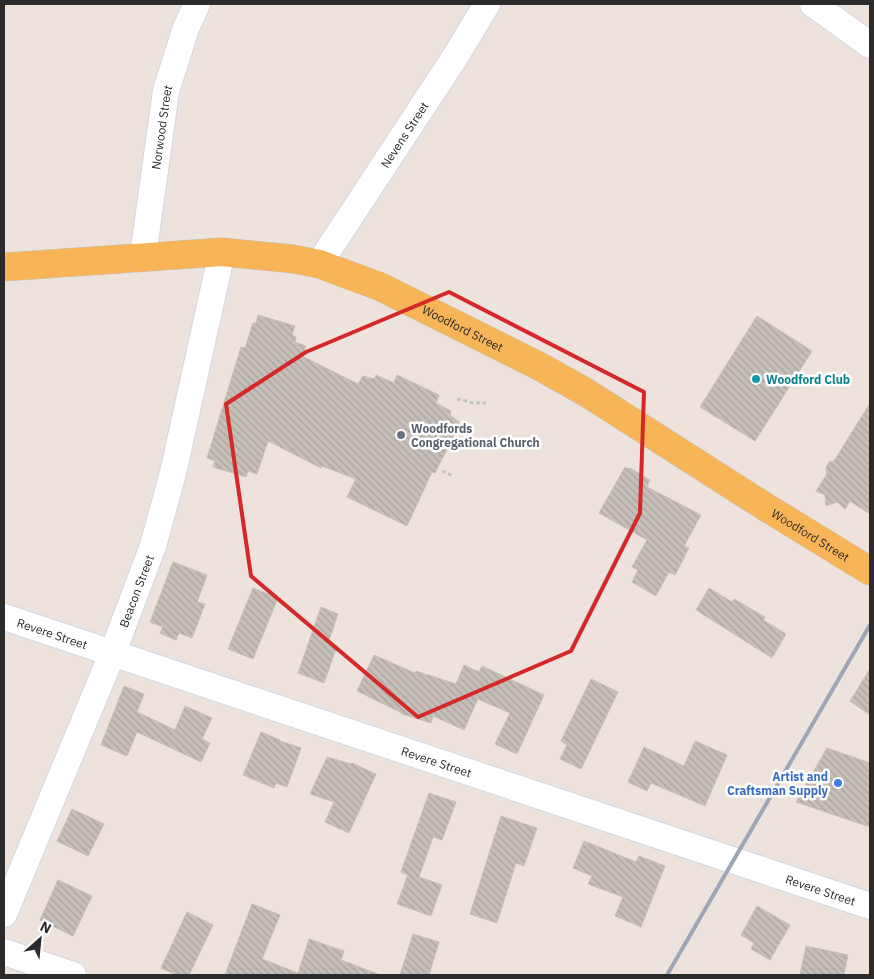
<svg xmlns="http://www.w3.org/2000/svg" width="874" height="979" font-family="'IBM Plex Sans',sans-serif">
	<style>
		.building { fill: url(#building-back-hatch); stroke: #c9bfb6 }
		.lines { fill: none; stroke-linecap: round; stroke-linejoin: round }
		.minor-casing { stroke: #d1d8e4; stroke-width: 28 }
		.major-casing { stroke: #c4c4c4; stroke-width: 29 }
		.path { stroke: #c4c4c4; stroke-width: 3; stroke-dasharray: 4 2.5; stroke-linecap: butt }
		.minor { stroke: #fff; stroke-width: 26 }
		.major { stroke: #f7b558; stroke-width: 28 }
		.rail { stroke: #9ea6b6; stroke-width: 4 }
		.marked { fill: none; stroke: #d62828; stroke-width: 4; stroke-linejoin: round }
		.culture-dot { fill: #0f9aa8; stroke: #fff; stroke-width: 2 }
		.worship-dot { fill: #6b7280; stroke: #fff; stroke-width: 2 }
		.shop-dot { fill: #3f7fe0; stroke: #fff; stroke-width: 2 }
		.labels { text-anchor: middle; dominant-baseline: central; stroke-width: 5; stroke-linejoin: round; paint-order: stroke }
		.street-label { font-size: 12px; fill: #2b2b2b; stroke: #fff }
		.culture-label { font-size: 12px; font-weight: bold; fill: #0d838f; stroke: #fff; text-anchor: start }
		.worship-label { font-size: 12px; font-weight: bold; fill: #5b616d; stroke: #fff; text-anchor: start }
		.shop-label { font-size: 12px; font-weight: bold; fill: #366cbe; stroke: #fff; text-anchor: end }
	</style>
	<defs>
		<pattern id="building-back-hatch" width="6" height="6" patternUnits="userSpaceOnUse" patternTransform="scale(1.25)"><rect width="6" height="6" fill="#c6beb8"/><path d="M-1 5l2 2M0 0l6 6M5-1l2 2" fill="none" stroke="#aaa39e"/></pattern>
	</defs>
	<rect width="100%" height="100%" fill="#ede3dc"/>
	<g class="building">
		<path d="M 258,315 L 295,326 L 292,335 L 296,337 L 295,342 L 306,346 L 302,356 L 358,384 L 363,376 L 374,379 L 376,375 L 394,383 L 397,375 L 439,395 L 436,403 L 451,411 L 450,415 L 460,423 L 435,473 L 432,472 L 407,526 L 347,497 L 356,479 L 322,466 L 321,468 L 268,441 L 257,474 L 248,471 L 246,477 L 213,467 L 215,461 L 207,458 L 241,347 L 245,348 L 253,323 L 256,323 Z"/>
		<path d="M 757,316 L 812,351 L 755,441 L 700,407 Z"/>
		<path d="M 870,403 L 870,514 L 850,501 L 845,509 L 837,502 L 826,506 L 825,495 L 816,491 L 827,474 L 826,468 L 829,462 L 834,461 Z"/>
		<path d="M 625,467 L 628,469 L 630,468 L 650,480 L 647,487 L 701,515 L 684,546 L 689,548 L 675,575 L 669,572 L 656,596 L 632,582 L 638,570 L 632,567 L 647,540 L 599,513 Z"/>
		<path d="M 173,562 L 207,575 L 197,602 L 205,604 L 192,638 L 179,633 L 176,640 L 160,633 L 163,627 L 150,622 Z"/>
		<path d="M 253,588 L 278,598 L 253,659 L 228,649 Z"/>
		<path d="M 709,588 L 732,602 L 734,599 L 765,617 L 763,620 L 786,634 L 772,658 L 696,610 Z"/>
		<path d="M 321,607 L 338,614 L 328,643 L 337,646 L 324,683 L 298,673 Z"/>
		<path d="M 374,655 L 415,673 L 416,671 L 456,684 L 464,665 L 479,672 L 482,666 L 544,695 L 517,754 L 495,744 L 510,713 L 478,699 L 464,730 L 433,716 L 431,723 L 402,714 L 402,713 L 357,691 Z"/>
		<path d="M 870,669 L 870,715 L 850,701 Z"/>
		<path d="M 591,679 L 618,692 L 581,769 L 560,759 L 567,745 L 561,741 Z"/>
		<path d="M 124,686 L 144,694 L 137,712 L 175,730 L 185,706 L 212,718 L 202,739 L 210,743 L 201,762 L 137,732 L 127,756 L 101,745 Z"/>
		<path d="M 261,732 L 280,740 L 280,741 L 301,748 L 287,787 L 276,783 L 274,788 L 243,775 Z"/>
		<path d="M 695,741 L 727,755 L 705,806 L 651,783 L 647,791 L 628,782 L 644,747 L 684,766 Z"/>
		<path d="M 827,748 L 870,763 L 870,827 L 796,802 Z"/>
		<path d="M 327,757 L 351,764 L 352,763 L 376,774 L 349,833 L 325,822 L 334,802 L 310,794 Z"/>
		<path d="M 429,793 L 456,802 L 442,840 L 433,837 L 419,877 L 442,885 L 431,916 L 397,904 L 408,875 L 401,872 Z"/>
		<path d="M 72,809 L 104,824 L 88,856 L 57,841 Z"/>
		<path d="M 501,816 L 537,828 L 524,866 L 516,863 L 497,923 L 470,914 Z"/>
		<path d="M 584,841 L 636,862 L 639,856 L 665,866 L 641,927 L 615,916 L 623,897 L 588,884 L 592,876 L 573,868 Z"/>
		<path d="M 58,880 L 92,896 L 73,936 L 40,920 Z"/>
		<path d="M 252,904 L 280,915 L 262,959 L 298,973 L 309,939 L 344,951 L 341,960 L 378,974 L 378,975 L 225,975 Z"/>
		<path d="M 757,906 L 790,925 L 770,960 L 751,949 L 754,943 L 741,935 Z"/>
		<path d="M 187,912 L 213,925 L 189,975 L 177,975 L 161,968 Z"/>
		<path d="M 413,934 L 439,942 L 429,975 L 400,975 Z"/>
		<path d="M 806,946 L 848,955 L 844,975 L 800,975 Z"/>
	</g>
	<g class="lines">
		<defs>
			<g id="minor">
				<path d="M 813,4 L 870,45"/>
				<path id="s1" d="M 143,256 L 166,91 L 186,28 L 197,4"/>
				<path id="s2" d="M 319,264 L 455,57 L 487,4"/>
				<path id="s3" d="M 4,617 L 870,906"/>
				<path id="s4" d="M 4,914 L 113,652 L 153,546 L 173,473 L 222,252"/>
				<path d="M 4,952 L 73,975"/>
			</g>
			<g id="major">
				<path id="s5" d="M 4,267 L 222,252 L 293,259 L 319,264 L 381,287 L 539,366 L 587,393 L 764,506 L 870,571"/>
			</g>
		</defs>
		<use href="#minor" class="minor-casing"/>
		<use href="#major" class="major-casing"/>
		<g class="path">
			<path d="M 457,399 L 473,403 L 486,403"/>
			<path d="M 442,471 L 453,476"/>
		</g>
		<use href="#minor" class="minor"/>
		<use href="#major" class="major"/>
		<path class="rail" d="M 667,975 L 870,625"/>
	</g>
	<path class="marked" d="M 449,292 L 644,392 L 640,513 L 571,651 L 418,717 L 251,576 L 226,404 L 306,352 Z"/>
	<circle class="culture-dot" cx="756" cy="379" r="5"/>
	<circle class="worship-dot" cx="401" cy="435" r="5"/>
	<circle class="shop-dot" cx="838" cy="783" r="5"/>
	<g class="labels">
		<g class="street-label">
			<text stroke="none"><textPath href="#s1" startOffset="130">Norwood Street</textPath></text>
			<text stroke="none"><textPath href="#s2" startOffset="155">Nevens Street</textPath></text>
			<text stroke="none"><textPath href="#s5" startOffset="474">Woodford Street</textPath></text>
			<text stroke="none"><textPath href="#s5" startOffset="879">Woodford Street</textPath></text>
			<text stroke="none"><textPath href="#s4" startOffset="349">Beacon Street</textPath></text>
			<text stroke="none"><textPath href="#s3" startOffset="51">Revere Street</textPath></text>
			<text stroke="none"><textPath href="#s3" startOffset="456">Revere Street</textPath></text>
			<text stroke="none"><textPath href="#s3" startOffset="861">Revere Street</textPath></text>
		</g>
		<g class="culture-label">
			<text x="766" y="379">Woodford Club</text>
		</g>
		<g class="worship-label">
			<text x="411" y="428">Woodfords<tspan x="411" dy="14">Congregational Church</tspan></text>
		</g>
		<g class="shop-label">
			<text x="828" y="776">Artist and<tspan x="828" dy="14">Craftsman Supply</tspan></text>
		</g>
	</g>
	<rect width="874" height="979" fill="none" stroke="#2b2b2b" stroke-width="10"/>
	<g transform="translate(40 939) rotate(27)" stroke="#ffffff" stroke-width="4" paint-order="stroke">
	<path d="M0-4L9 19L0 12L-9 19Z" fill="#2b2b2b"/>
	<text y="-8" font-size="14" font-weight="bold" text-anchor="middle" fill="#2b2b2b">N</text>
	</g>
</svg>
